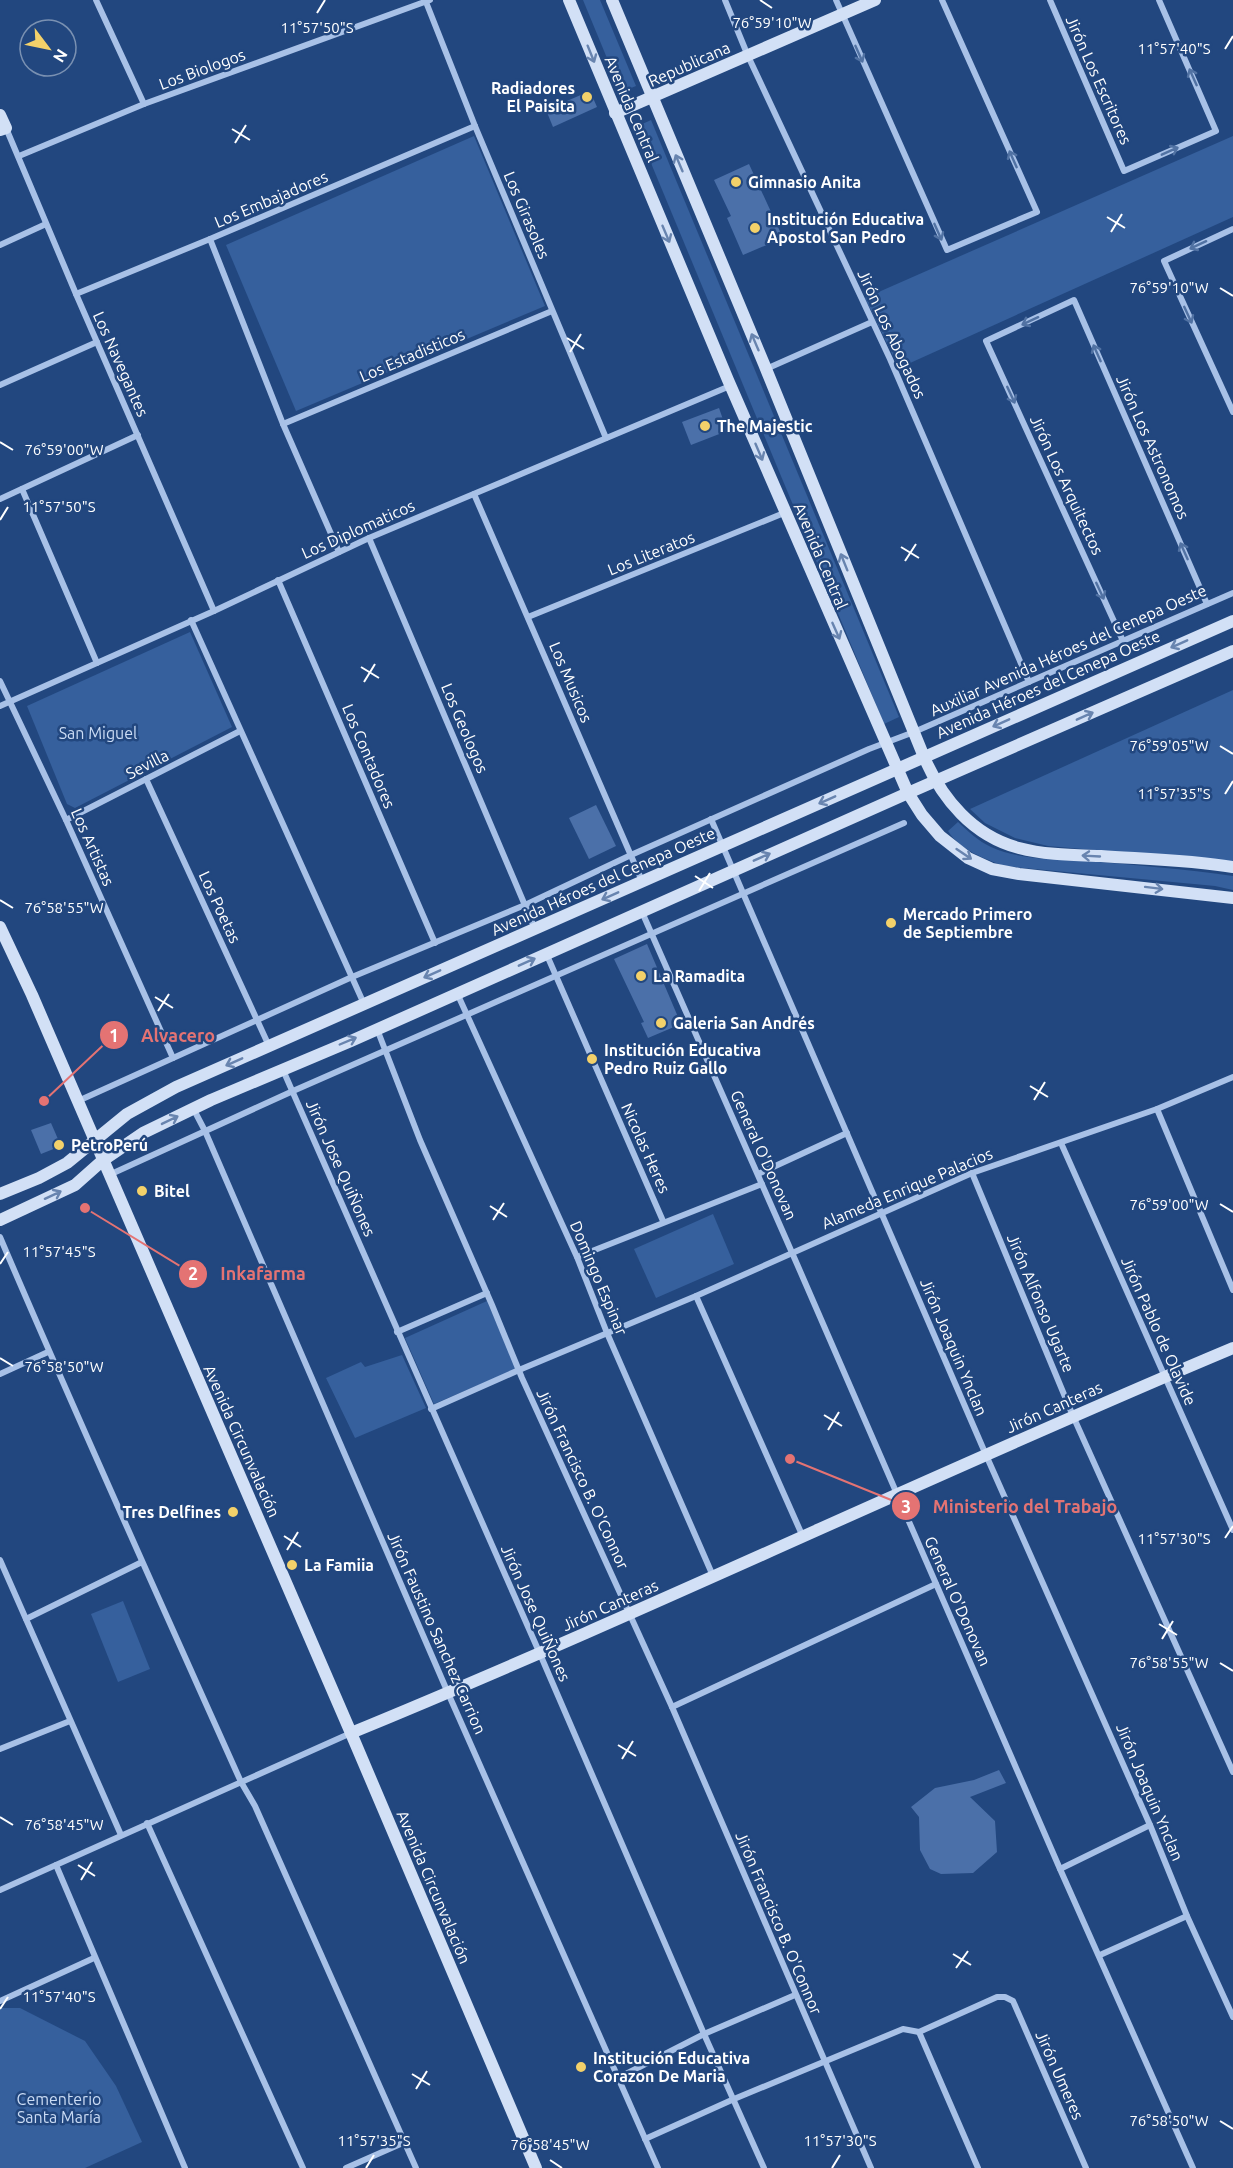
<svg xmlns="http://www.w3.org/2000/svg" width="1233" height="2168" font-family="Ubuntu,sans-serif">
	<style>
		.green { fill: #36609d }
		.building { fill: #4b70a9 }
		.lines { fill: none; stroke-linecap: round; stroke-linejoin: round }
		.street { stroke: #a8c1e7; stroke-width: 6 }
		.secondary { stroke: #d2e0f6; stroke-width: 12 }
		.oneway { stroke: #6884af }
		.oneway2 { stroke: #5172a3 }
		.ticks { fill: none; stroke: #fff; stroke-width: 2 }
		.poi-dot { fill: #f3d16a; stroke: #22477f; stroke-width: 2 }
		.labels { text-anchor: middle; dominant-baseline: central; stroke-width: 5; stroke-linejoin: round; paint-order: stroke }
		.street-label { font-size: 16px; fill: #fff; stroke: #22477f }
		.poi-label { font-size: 16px; font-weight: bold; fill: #fff; stroke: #22477f; text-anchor: start }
		.park-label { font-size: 16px; fill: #cbdcf5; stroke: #22477f }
		.ticks-label { font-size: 15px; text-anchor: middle; fill: #fff; stroke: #22477f; stroke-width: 5; stroke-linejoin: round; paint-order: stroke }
		.leader { fill: none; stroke: #e47373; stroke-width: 2 }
		.callout-dot { fill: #e47373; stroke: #22477f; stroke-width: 2 }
		.mark-label { font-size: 18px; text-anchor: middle; font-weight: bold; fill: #fff }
		.callout-label { font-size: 18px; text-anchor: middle; font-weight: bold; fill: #e47373; stroke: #22477f; stroke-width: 5; stroke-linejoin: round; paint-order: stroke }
	</style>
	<rect width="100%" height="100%" fill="#22477f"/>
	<g class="green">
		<path d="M 583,0 L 600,0 L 636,86 L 621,92 Z"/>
		<path d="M 651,120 L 899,717 L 884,724 L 636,127 Z"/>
		<path d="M 474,136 L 545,306 L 296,411 L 226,245 Z"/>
		<path d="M 1233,136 L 1233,217 L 899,368 L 865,298 Z"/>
		<path d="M 190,632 L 232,727 L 75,808 L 67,804 L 27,706 Z"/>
		<path d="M 1233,690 L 1233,862 L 1048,846 L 1015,838 L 985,823 L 970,809 Z"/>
		<path d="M 958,822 C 969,832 978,841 991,847 C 1020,860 1055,859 1087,861 C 1135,865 1185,869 1233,876 L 1233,890 L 1215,886 L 1004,866 C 983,858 960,850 948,831 Z"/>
		<path d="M 713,1214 L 734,1264 L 656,1298 L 634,1249 Z"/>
		<path d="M 487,1301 L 516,1369 L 434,1404 L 405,1338 Z"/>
		<path d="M 402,1355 L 426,1408 L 355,1438 L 326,1378 L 361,1362 L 365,1367 Z"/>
		<path d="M 123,1601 L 150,1669 L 118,1682 L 91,1614 Z"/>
		<path d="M 0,2008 L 20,2008 L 85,2041 L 116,2086 L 142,2142 L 85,2168 L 0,2168 Z"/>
	</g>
	<g class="building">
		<path d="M 590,91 L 597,107 L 553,127 L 546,110 Z"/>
		<path d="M 749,164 L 783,238 L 743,255 L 727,218 L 731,216 L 714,180 Z"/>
		<path d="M 719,408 L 727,431 L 691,445 L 682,422 Z"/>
		<path d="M 596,805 L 616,846 L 589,859 L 569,818 Z"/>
		<path d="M 647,944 L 681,1024 L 648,1038 L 641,1023 L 644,1022 L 614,959 Z"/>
		<path d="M 51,1123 L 61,1146 L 41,1154 L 31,1130 Z"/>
		<path d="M 999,1770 L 1006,1783 L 970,1797 L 995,1821 L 997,1852 L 973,1873 L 941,1874 L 930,1869 L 920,1850 L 919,1817 L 911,1807 L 935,1788 L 974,1780 Z"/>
	</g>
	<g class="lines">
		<g class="street">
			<path d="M 96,0 L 144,104"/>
			<path d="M 725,0 L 748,56 L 890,359 L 1029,682"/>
			<path d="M 836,0 L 947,250 L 1037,212 L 942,0"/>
			<path d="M 1050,0 L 1124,171 L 1216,131 L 1159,0"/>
			<path d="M 426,2 L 475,126 L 606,438"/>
			<path d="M 6,128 L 76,294 L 214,611"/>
			<path d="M 19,156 L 144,104 L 430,0"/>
			<path d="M 1233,229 L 1164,261 L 1233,412"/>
			<path d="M 210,239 L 283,424 L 339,552"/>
			<path d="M 0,245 L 46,224"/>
			<path d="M 76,294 L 210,239 L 475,126"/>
			<path d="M 766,369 L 872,322"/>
			<path d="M 0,385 L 97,342"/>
			<path d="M 283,424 L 552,311"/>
			<path d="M 22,489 L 97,663"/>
			<path d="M 474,494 L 642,881"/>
			<path d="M 0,499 L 138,435"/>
			<path d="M 369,538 L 535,929"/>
			<path d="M 278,580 L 435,943"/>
			<path d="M 528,617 L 784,513"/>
			<path d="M 191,620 L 364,1004"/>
			<path d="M 1123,641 L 986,341 L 1074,300 L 1207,604"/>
			<path d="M 0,681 L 66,820 L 173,1058"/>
			<path d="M 0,706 L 214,611 L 369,538 L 730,386"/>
			<path d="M 146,779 L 269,1046"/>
			<path d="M 711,819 L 986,1455 L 1150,1825 L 1187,1916 L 1233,2017"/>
			<path d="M 66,820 L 240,731"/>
			<path d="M 642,912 L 797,1264 L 1060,1869 L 1193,2168"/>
			<path d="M 546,953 L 663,1221"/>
			<path d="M 457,993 L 577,1257 L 607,1333 L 713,1576"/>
			<path d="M 377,1029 L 420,1140 L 492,1305 L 522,1378 L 672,1707 L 871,2168"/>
			<path d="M 283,1070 L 540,1654 L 704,2034 L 764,2168"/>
			<path d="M 78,1101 L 352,977 L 525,905 L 631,855 L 869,749 L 914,732 L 1233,593"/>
			<path d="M 193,1108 L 205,1131 L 448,1693 L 658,2168"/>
			<path d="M 1157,1109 L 1233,1290"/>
			<path d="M 1061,1143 L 1233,1530"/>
			<path d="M 972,1173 L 1073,1416 L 1233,1772"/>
			<path d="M 758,1174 L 847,1133"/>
			<path d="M 109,1175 L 293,1091 L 904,823"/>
			<path d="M 0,1237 C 78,1420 160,1601 241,1782 L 255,1806 L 416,2168"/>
			<path d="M 577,1257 L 762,1184"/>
			<path d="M 696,1296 L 803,1537"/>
			<path d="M 397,1332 L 487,1293"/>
			<path d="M 0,1374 L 48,1352"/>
			<path d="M 431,1409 L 519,1370 L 696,1296 L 972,1173 L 1157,1109 L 1233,1077"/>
			<path d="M 0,1560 L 121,1835"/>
			<path d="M 26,1619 L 142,1562"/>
			<path d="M 672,1707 L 936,1584"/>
			<path d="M 0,1749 L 70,1721"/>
			<path d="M 147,1823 L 303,2168"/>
			<path d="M 56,1865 L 185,2168"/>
			<path d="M 1060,1869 L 1150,1825"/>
			<path d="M 0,1890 L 351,1733"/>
			<path d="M 1100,1955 L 1187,1916"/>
			<path d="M 0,2001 L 94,1958"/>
			<path d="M 919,2032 L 997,1997 L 1005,1997 L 1013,2001 L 1086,2168"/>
			<path d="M 919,2032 L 978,2168"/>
			<path d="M 618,2078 L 704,2034 L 795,1995"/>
			<path d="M 645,2139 L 734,2099 L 903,2029 L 919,2032"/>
			<path d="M 346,2168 L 405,2142"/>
		</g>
		<g class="secondary">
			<path d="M 569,0 L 728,380 L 908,793 L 922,815 L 940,836 L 968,858 L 992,869 L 1019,874 L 1233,898"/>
			<path d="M 612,0 L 764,364 L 924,757 C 942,799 973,836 1019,848 C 1045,855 1074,855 1101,856 C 1145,859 1190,860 1233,867"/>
			<path d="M 615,113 L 875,0"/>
			<path d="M 0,115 L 6,128 L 0,130"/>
			<path d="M 0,927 L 32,995 L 351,1733 L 536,2168"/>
			<path d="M 0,1194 L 39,1178 L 67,1163 L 127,1114 L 176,1087 L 1233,621"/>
			<path d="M 0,1220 L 75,1185 L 102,1161 L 143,1133 L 211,1100 L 351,1041 L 908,793 L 1233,651"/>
			<path d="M 351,1733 C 648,1611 937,1472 1233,1348"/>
		</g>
	</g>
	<defs><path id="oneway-shaft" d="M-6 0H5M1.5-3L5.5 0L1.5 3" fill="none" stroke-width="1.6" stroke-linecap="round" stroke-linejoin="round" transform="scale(1.5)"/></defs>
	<g class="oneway">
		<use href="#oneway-shaft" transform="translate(591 54) rotate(68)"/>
		<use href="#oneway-shaft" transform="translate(679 163) rotate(-113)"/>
		<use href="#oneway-shaft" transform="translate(666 234) rotate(67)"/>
		<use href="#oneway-shaft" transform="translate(755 342) rotate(-113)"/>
		<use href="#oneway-shaft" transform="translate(759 452) rotate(67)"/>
		<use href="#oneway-shaft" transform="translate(844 562) rotate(-112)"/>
		<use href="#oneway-shaft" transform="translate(836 631) rotate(66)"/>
		<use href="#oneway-shaft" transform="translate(1179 644) rotate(156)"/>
		<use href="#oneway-shaft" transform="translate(1085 716) rotate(-24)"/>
		<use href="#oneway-shaft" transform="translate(1001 723) rotate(156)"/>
		<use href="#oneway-shaft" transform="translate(827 800) rotate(156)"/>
		<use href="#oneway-shaft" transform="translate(964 854) rotate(34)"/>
		<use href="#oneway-shaft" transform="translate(1091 856) rotate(-177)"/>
		<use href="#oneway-shaft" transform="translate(762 857) rotate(-24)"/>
		<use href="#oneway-shaft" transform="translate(1154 888) rotate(7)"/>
		<use href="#oneway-shaft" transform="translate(610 896) rotate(156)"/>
		<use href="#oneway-shaft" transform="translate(527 962) rotate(-24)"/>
		<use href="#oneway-shaft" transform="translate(432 974) rotate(156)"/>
		<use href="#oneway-shaft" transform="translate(348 1041) rotate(-23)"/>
		<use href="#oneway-shaft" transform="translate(234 1062) rotate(156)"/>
		<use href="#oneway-shaft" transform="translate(170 1120) rotate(-26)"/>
		<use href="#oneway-shaft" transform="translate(53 1195) rotate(-25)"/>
	</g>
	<g class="oneway2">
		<use href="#oneway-shaft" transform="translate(859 54) rotate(66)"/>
		<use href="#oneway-shaft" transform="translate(1193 77) rotate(-114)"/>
		<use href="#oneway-shaft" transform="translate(1170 151) rotate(-24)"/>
		<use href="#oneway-shaft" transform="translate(1013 159) rotate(-114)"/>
		<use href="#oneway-shaft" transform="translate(938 232) rotate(66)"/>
		<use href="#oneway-shaft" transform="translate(1198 245) rotate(155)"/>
		<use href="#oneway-shaft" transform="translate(1188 315) rotate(65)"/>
		<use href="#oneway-shaft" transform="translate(1030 321) rotate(155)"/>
		<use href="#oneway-shaft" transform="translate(1097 353) rotate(-114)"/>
		<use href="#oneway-shaft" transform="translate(1011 395) rotate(65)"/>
		<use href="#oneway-shaft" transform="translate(1184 551) rotate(-114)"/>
		<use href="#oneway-shaft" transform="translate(1100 591) rotate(65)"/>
	</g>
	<path class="ticks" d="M 760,0 L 772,8M 317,13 L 325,0M 1225,49 L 1233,36M 232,129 L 250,140M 235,143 L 246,125M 1107,217 L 1125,228M 1111,232 L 1122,214M 1220,288 L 1233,296M 567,338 L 584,349M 570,352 L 581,334M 0,442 L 13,450M 0,520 L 8,507M 901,547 L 919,558M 905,561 L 916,544M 361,667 L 379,678M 364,682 L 375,664M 1220,746 L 1233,754M 1225,794 L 1233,781M 695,876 L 713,888M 699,891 L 710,873M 0,900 L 13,908M 155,997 L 173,1008M 158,1011 L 169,994M 1030,1086 L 1048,1097M 1034,1100 L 1045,1082M 1220,1204 L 1233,1212M 490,1206 L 507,1217M 493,1220 L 504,1203M 0,1264 L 8,1252M 0,1358 L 13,1366M 824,1415 L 842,1426M 828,1430 L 839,1412M 284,1536 L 301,1547M 1225,1538 L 1233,1526M 287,1550 L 298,1532M 1159,1624 L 1177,1635M 1162,1639 L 1173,1621M 1220,1663 L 1233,1671M 618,1745 L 636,1756M 622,1759 L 633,1741M 0,1817 L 13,1825M 78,1865 L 95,1876M 81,1880 L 92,1862M 953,1954 L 971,1965M 956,1968 L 968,1951M 0,2009 L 8,1997M 412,2074 L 430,2085M 416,2089 L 427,2071M 1220,2121 L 1233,2129M 550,2160 L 562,2168M 366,2168 L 374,2155M 832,2168 L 840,2155"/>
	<g class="poi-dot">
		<circle cx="587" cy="97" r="6"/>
		<circle cx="736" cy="182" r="6"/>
		<circle cx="755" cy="228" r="6"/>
		<circle cx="705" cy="426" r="6"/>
		<circle cx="891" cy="923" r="6"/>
		<circle cx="641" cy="976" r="6"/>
		<circle cx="661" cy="1023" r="6"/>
		<circle cx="592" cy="1059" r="6"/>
		<circle cx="59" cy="1145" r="6"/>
		<circle cx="142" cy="1191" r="6"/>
		<circle cx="233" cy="1512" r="6"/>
		<circle cx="292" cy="1565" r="6"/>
		<circle cx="581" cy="2067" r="6"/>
	</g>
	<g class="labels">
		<g class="street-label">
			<text transform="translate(689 64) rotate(-24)">Republicana</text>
			<text transform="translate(202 69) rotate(-20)">Los Biologos</text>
			<text transform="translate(1099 80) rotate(66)">Jirón Los Escritores</text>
			<text transform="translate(632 109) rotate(67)">Avenida Central</text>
			<text transform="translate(271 199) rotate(-23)">Los Embajadores</text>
			<text transform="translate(527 215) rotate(67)">Los Girasoles</text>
			<text transform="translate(892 334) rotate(65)">Jirón Los Abogados</text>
			<text transform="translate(412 355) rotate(-23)">Los Estadisticos</text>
			<text transform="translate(121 364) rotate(66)">Los Navegantes</text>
			<text transform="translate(1153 447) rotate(66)">Jirón Los Astronomos</text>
			<text transform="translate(1067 485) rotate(65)">Jirón Los Arquitectos</text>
			<text transform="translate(358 529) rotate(-24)">Los Diplomaticos</text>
			<text transform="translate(651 553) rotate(-22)">Los Literatos</text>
			<text transform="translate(821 556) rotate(67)">Avenida Central</text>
			<text transform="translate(1068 650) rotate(-24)">Auxiliar Avenida Héroes del Cenepa Oeste</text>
			<text transform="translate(571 682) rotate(67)">Los Musicos</text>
			<text transform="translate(1048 684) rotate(-24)">Avenida Héroes del Cenepa Oeste</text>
			<text transform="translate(465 728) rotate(67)">Los Geologos</text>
			<text transform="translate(369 756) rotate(67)">Los Contadores</text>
			<text transform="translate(147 764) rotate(-27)">Sevilla</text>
			<text transform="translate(93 847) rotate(66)">Los Artistas</text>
			<text transform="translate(603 881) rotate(-24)">Avenida Héroes del Cenepa Oeste</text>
			<text transform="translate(220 907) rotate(65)">Los Poetas</text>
			<text transform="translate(646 1148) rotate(66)">Nicolas Heres</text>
			<text transform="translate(764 1155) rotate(66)">General O'Donovan</text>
			<text transform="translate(341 1168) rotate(66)">Jirón Jose QuiÑones</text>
			<text transform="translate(907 1188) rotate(-23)">Alameda Enrique Palacios</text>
			<text transform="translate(599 1278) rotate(67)">Domingo Espinar</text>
			<text transform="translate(1041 1303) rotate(67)">Jirón Alfonso Ugarte</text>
			<text transform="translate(1159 1331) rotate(66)">Jirón Pablo de Olavide</text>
			<text transform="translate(954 1347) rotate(67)">Jirón Joaquin Ynclan</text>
			<text transform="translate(1054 1407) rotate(-24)">Jirón Canteras</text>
			<text transform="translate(242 1441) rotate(66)">Avenida Circunvalación</text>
			<text transform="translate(583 1479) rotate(65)">Jirón Francisco B. O'Connor</text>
			<text transform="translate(958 1601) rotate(66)">General O'Donovan</text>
			<text transform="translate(610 1605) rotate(-24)">Jirón Canteras</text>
			<text transform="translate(536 1613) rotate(66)">Jirón Jose QuiÑones</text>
			<text transform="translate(437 1633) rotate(66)">Jirón Faustino Sanchez Carrion</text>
			<text transform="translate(1150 1792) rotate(67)">Jirón Joaquin Ynclan</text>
			<text transform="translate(434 1887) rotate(67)">Avenida Circunvalación</text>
			<text transform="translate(779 1923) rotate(67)">Jirón Francisco B. O'Connor</text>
			<text transform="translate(1060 2075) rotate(66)">Jirón Umeres</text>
		</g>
		<g class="poi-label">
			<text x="575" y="88" text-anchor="end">Radiadores<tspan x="575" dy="18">El Paisita</tspan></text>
			<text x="748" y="182">Gimnasio Anita</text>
			<text x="767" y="219">Institución Educativa<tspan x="767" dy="18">Apostol San Pedro</tspan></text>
			<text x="717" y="426">The Majestic</text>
			<text x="903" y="914">Mercado Primero<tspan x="903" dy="18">de Septiembre</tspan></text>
			<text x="653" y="976">La Ramadita</text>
			<text x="673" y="1023">Galeria San Andrés</text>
			<text x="604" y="1050">Institución Educativa<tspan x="604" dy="18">Pedro Ruiz Gallo</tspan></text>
			<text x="71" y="1145">PetroPerú</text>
			<text x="154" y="1191">Bitel</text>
			<text x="221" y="1512" text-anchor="end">Tres Delfines</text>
			<text x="304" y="1565">La Famiia</text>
			<text x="593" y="2058">Institución Educativa<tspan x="593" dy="18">Corazon De Maria</tspan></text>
		</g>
		<g class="park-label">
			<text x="98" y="733">San Miguel</text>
			<text x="59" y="2099">Cementerio<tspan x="59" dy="18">Santa María</tspan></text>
		</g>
	</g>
	<g class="ticks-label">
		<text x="772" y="28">76°59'10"W</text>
		<text x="317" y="33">11°57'50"S</text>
		<text x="1174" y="54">11°57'40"S</text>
		<text x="1169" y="293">76°59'10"W</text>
		<text x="64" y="455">76°59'00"W</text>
		<text x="59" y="512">11°57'50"S</text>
		<text x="1169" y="751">76°59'05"W</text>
		<text x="1174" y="799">11°57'35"S</text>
		<text x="64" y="913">76°58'55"W</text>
		<text x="1169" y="1210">76°59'00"W</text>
		<text x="59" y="1257">11°57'45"S</text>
		<text x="64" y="1372">76°58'50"W</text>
		<text x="1174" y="1544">11°57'30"S</text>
		<text x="1169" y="1668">76°58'55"W</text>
		<text x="64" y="1830">76°58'45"W</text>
		<text x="59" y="2002">11°57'40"S</text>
		<text x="1169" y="2126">76°58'50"W</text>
		<text x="374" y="2146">11°57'35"S</text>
		<text x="840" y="2146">11°57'30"S</text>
		<text x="550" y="2150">76°58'45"W</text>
	</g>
	<path class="leader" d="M44 1101L114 1035M85 1208L193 1274M790 1459L906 1506"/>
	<g class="callout-dot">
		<circle cx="44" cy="1101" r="6"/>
		<circle cx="85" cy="1208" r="6"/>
		<circle cx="790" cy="1459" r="6"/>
		<circle cx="114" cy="1035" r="15"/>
		<circle cx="193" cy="1274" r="15"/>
		<circle cx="906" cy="1506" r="15"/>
	</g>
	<g class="mark-label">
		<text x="114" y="1042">1</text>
		<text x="193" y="1280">2</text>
		<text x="906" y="1513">3</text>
	</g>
	<g class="callout-label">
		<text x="178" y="1042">Alvacero</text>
		<text x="263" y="1280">Inkafarma</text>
		<text x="1025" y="1513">Ministerio del Trabajo</text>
	</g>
	<g transform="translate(48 48) rotate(122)"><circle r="28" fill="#22477f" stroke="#7a91b2" stroke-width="1.5"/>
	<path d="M0-4.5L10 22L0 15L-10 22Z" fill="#f3d16a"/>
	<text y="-9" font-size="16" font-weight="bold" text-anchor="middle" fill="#ffffff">N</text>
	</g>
</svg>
